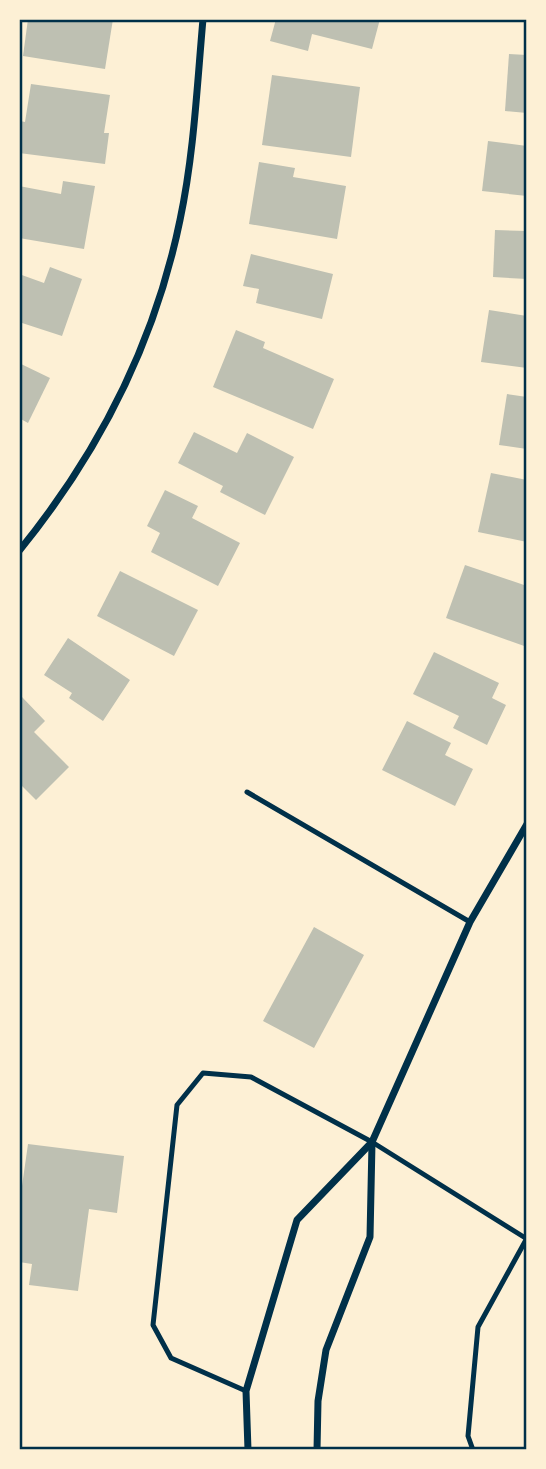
<svg xmlns="http://www.w3.org/2000/svg" width="546" height="1469" font-family="Rubik,sans-serif">
	<style>
		.building { fill: #bec0b2 }
		.lines { fill: none; stroke-linecap: round; stroke-linejoin: round }
		.service { stroke: #003049; stroke-width: 5 }
		.minor { stroke: #003049; stroke-width: 7 }
		.neatline { fill: none; stroke: #003049; stroke-width: 2.5 }
	</style>
	<rect width="100%" height="100%" fill="#fdf0d5"/>
	<g class="building">
		<path d="M 28,19 L 113,19 L 105,69 L 23,56 Z"/>
		<path d="M 276,19 L 380,19 L 372,49 L 312,34 L 308,51 L 270,41 Z"/>
		<path d="M 509,54 L 527,55 L 527,113 L 505,111 Z"/>
		<path d="M 272,75 L 360,87 L 351,157 L 262,145 Z"/>
		<path d="M 31,84 L 110,95 L 104,133 L 109,133 L 105,164 L 19,153 L 20,121 L 25,122 Z"/>
		<path d="M 488,141 L 527,146 L 527,196 L 482,191 Z"/>
		<path d="M 259,162 L 295,168 L 293,177 L 346,186 L 337,239 L 249,224 Z"/>
		<path d="M 63,181 L 95,186 L 84,249 L 19,238 L 19,186 L 61,194 Z"/>
		<path d="M 495,230 L 527,231 L 527,279 L 493,277 Z"/>
		<path d="M 251,254 L 333,274 L 322,319 L 256,303 L 259,289 L 243,286 Z"/>
		<path d="M 50,267 L 82,279 L 62,336 L 19,322 L 19,274 L 44,283 Z"/>
		<path d="M 489,310 L 527,316 L 527,368 L 481,362 Z"/>
		<path d="M 236,330 L 265,342 L 263,348 L 334,379 L 313,429 L 213,387 Z"/>
		<path d="M 19,363 L 50,378 L 28,423 L 19,418 Z"/>
		<path d="M 507,394 L 527,397 L 527,449 L 499,445 Z"/>
		<path d="M 194,432 L 237,453 L 247,433 L 294,457 L 265,515 L 220,492 L 223,486 L 178,463 Z"/>
		<path d="M 491,473 L 527,480 L 527,542 L 478,532 Z"/>
		<path d="M 165,490 L 198,506 L 192,518 L 240,543 L 218,586 L 151,552 L 160,533 L 147,526 Z"/>
		<path d="M 465,565 L 527,586 L 527,647 L 446,618 Z"/>
		<path d="M 120,571 L 198,610 L 174,656 L 97,616 Z"/>
		<path d="M 68,638 L 130,680 L 103,721 L 69,698 L 72,693 L 44,675 Z"/>
		<path d="M 434,652 L 499,683 L 492,698 L 506,705 L 487,745 L 453,728 L 459,716 L 413,694 Z"/>
		<path d="M 22,697 L 45,721 L 34,732 L 69,767 L 36,800 L 19,783 Z"/>
		<path d="M 407,721 L 451,743 L 445,755 L 473,769 L 455,806 L 382,770 Z"/>
		<path d="M 314,927 L 364,955 L 314,1048 L 263,1021 Z"/>
		<path d="M 28,1144 L 124,1156 L 117,1213 L 89,1209 L 78,1291 L 29,1285 L 32,1264 L 19,1262 L 19,1207 Z"/>
	</g>
	<g class="lines">
		<g class="service">
			<path d="M 247,792 L 470,922"/>
			<path d="M 246,1391 L 171,1358 L 153,1325 L 177,1105 L 203,1073 L 251,1077 L 372,1142 L 527,1239"/>
			<path d="M 473,1450 L 468,1436 L 478,1327 L 527,1238"/>
		</g>
		<g class="minor">
			<path d="M 19,551 C 98,454 155,342 180,220 C 194,154 197,86 203,19"/>
			<path d="M 248,1450 L 246,1391 L 297,1220 L 372,1142 L 470,922 L 527,824"/>
			<path d="M 317,1450 L 318,1401 L 326,1350 L 370,1237 L 372,1143"/>
		</g>
	</g>
	<rect width="546" height="1469" fill="none" stroke="#fdf0d5" stroke-width="42"/>
	<rect x="21" y="21" width="504" height="1427" class="neatline"/>
</svg>
